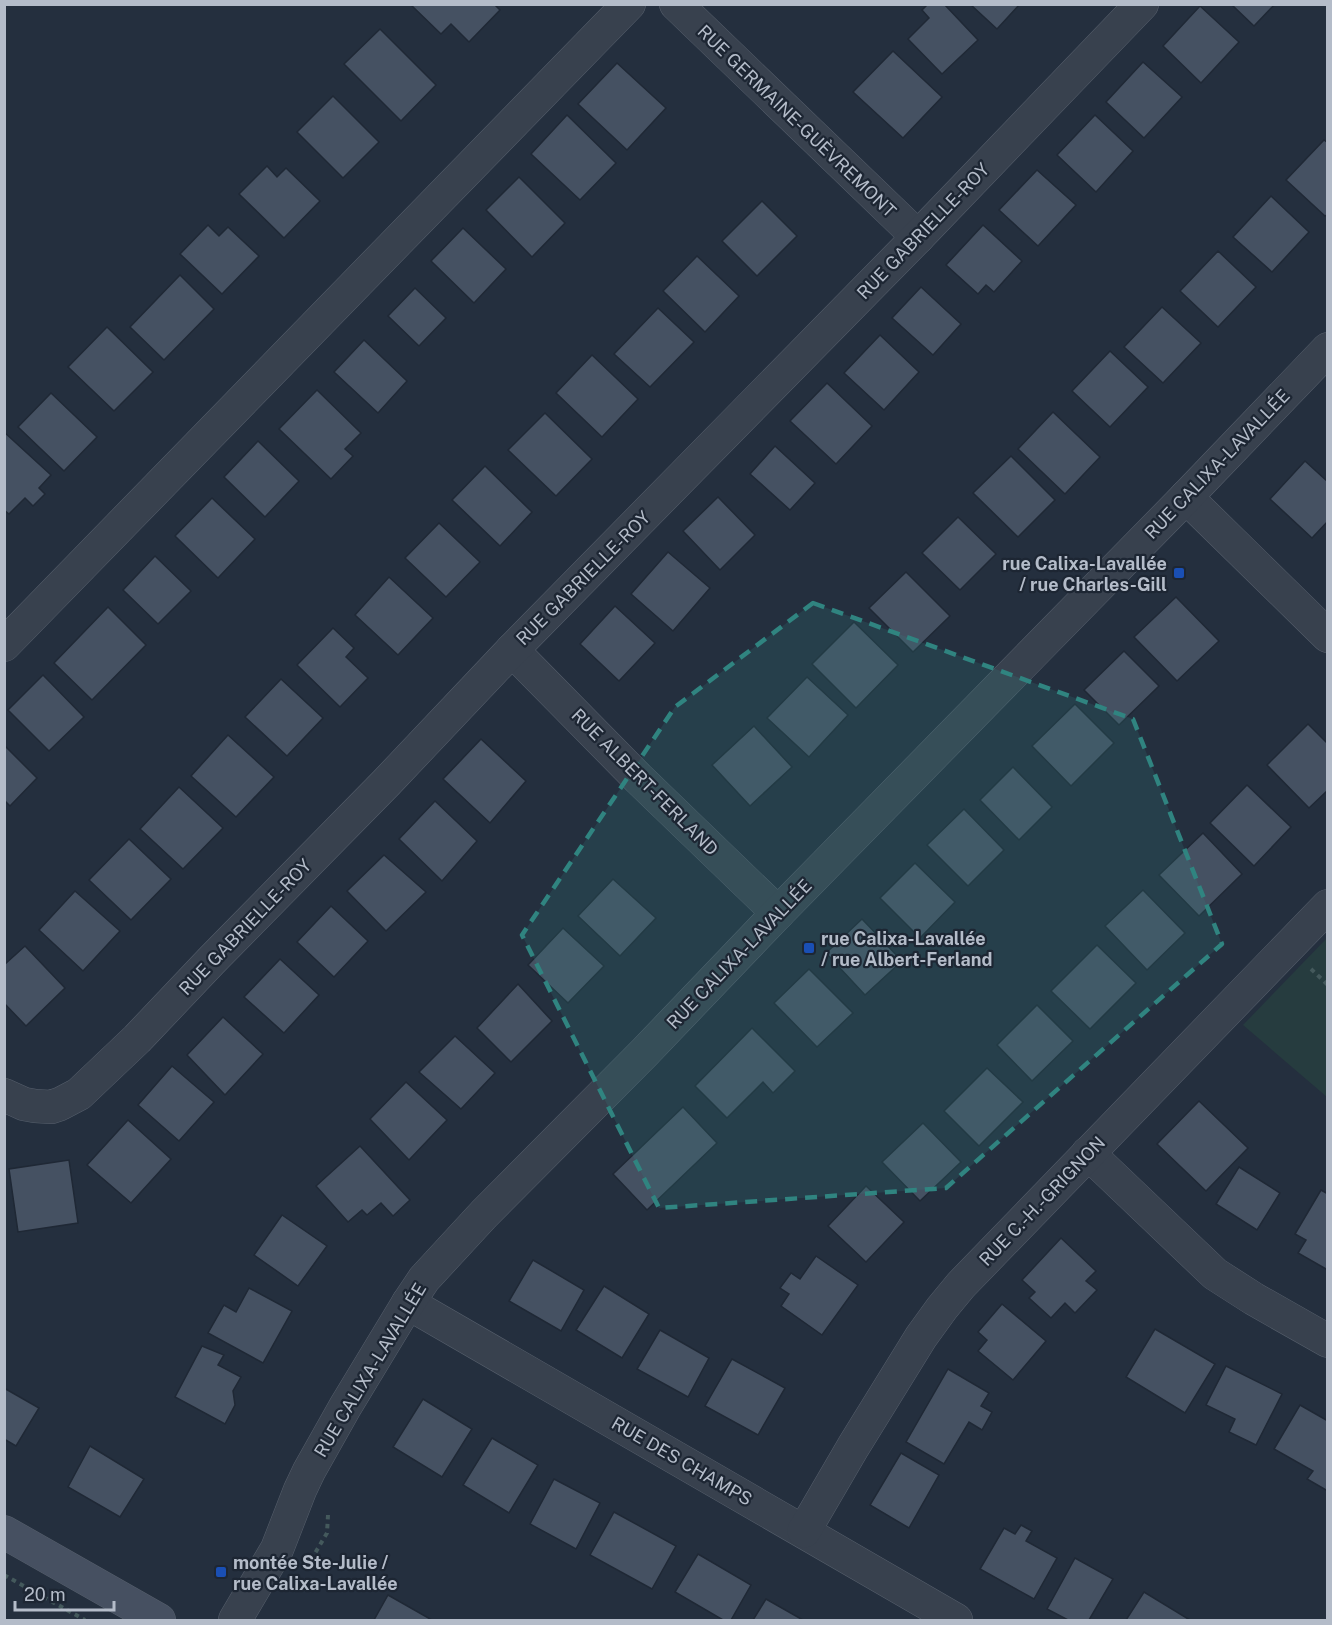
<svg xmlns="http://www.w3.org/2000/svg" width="1332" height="1625" font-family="'Public Sans',sans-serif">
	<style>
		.green { fill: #263c3f }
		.building { fill: #455162; stroke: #1f2835; stroke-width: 1.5 }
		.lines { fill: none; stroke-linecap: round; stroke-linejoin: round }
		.street-casing { stroke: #565f6c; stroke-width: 34 }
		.secondary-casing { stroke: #565f6c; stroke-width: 34 }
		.path { stroke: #44595c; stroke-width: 4; stroke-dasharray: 4.5 4.5; stroke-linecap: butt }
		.street { stroke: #38414e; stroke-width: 33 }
		.secondary { stroke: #465061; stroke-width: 33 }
		.marked { fill: #308480; fill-opacity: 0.2; stroke: #308480; stroke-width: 4.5; stroke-dasharray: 12 8; stroke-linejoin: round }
		.transit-dot { fill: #1a4fb4; stroke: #1d2633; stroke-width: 2 }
		.labels { text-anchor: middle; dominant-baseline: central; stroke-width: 4.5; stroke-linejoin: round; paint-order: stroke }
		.street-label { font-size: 18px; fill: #b4bcc9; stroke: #1d2633 }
		.poi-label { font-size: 18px; font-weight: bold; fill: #b4bcc9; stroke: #1d2633; text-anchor: start }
	</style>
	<rect width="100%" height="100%" fill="#242f3e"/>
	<path class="green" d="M 1327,938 L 1327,1097 L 1243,1025 Z"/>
	<g class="building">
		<path d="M 410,4 L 494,4 L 500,10 L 469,42 L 451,24 L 441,34 Z"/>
		<path d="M 928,4 L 944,4 L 978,40 L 942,74 L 908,39 L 929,18 L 922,10 Z"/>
		<path d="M 970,4 L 1020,4 L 997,29 Z"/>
		<path d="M 1231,4 L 1275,4 L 1254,26 Z"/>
		<path d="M 1200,6 L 1239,42 L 1201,83 L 1163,46 Z"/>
		<path d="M 380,29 L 436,85 L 401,121 L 344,64 Z"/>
		<path d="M 893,51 L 942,97 L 903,138 L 853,92 Z"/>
		<path d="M 1143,62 L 1182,97 L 1144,138 L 1106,102 Z"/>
		<path d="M 617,63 L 666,108 L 627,150 L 578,104 Z"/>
		<path d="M 333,96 L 379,142 L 343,178 L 297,132 Z"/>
		<path d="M 567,115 L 616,163 L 580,200 L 531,154 Z"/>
		<path d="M 1095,115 L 1133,151 L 1096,192 L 1057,155 Z"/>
		<path d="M 1324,140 L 1328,143 L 1328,214 L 1325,216 L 1286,180 Z"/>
		<path d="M 267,166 L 277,177 L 286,168 L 320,201 L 284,238 L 239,194 Z"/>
		<path d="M 1037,170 L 1076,205 L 1038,246 L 999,210 Z"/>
		<path d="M 519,177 L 565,223 L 532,257 L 486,210 Z"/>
		<path d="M 1271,196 L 1309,232 L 1272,272 L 1233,237 Z"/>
		<path d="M 762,201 L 797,236 L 757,276 L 722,241 Z"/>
		<path d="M 208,225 L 219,236 L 228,227 L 259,256 L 222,294 L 180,254 Z"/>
		<path d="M 983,225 L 1022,261 L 994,292 L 986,285 L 978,294 L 946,265 Z"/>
		<path d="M 463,228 L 506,269 L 474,303 L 431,261 Z"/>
		<path d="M 1218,251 L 1256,287 L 1218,327 L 1180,291 Z"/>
		<path d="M 697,256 L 739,296 L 705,332 L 663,291 Z"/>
		<path d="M 180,275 L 214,309 L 164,360 L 130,327 Z"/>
		<path d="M 921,287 L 961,324 L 933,355 L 892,318 Z"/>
		<path d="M 415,288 L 446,318 L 419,346 L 388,316 Z"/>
		<path d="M 1162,307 L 1201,343 L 1163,383 L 1124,347 Z"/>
		<path d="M 658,308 L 694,342 L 650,387 L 614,354 Z"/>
		<path d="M 107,327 L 153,372 L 114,411 L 68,367 Z"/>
		<path d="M 880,335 L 919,372 L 884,410 L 844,373 Z"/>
		<path d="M 364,340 L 407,381 L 378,413 L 334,372 Z"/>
		<path d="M 1110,351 L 1148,387 L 1110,427 L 1072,391 Z"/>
		<path d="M 592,355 L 638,399 L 602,437 L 556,393 Z"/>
		<path d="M 827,383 L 872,426 L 836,464 L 790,421 Z"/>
		<path d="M 317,390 L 361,433 L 345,449 L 353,456 L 331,479 L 279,429 Z"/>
		<path d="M 51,393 L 97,437 L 64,471 L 18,427 Z"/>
		<path d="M 1053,412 L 1100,457 L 1065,494 L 1018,449 Z"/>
		<path d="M 545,413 L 592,459 L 556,496 L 508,450 Z"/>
		<path d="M 4,432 L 51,475 L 39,488 L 45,494 L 33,506 L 25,498 L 9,514 L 4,510 Z"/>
		<path d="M 258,441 L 299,481 L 265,517 L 224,477 Z"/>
		<path d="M 775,446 L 815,483 L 790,510 L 750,474 Z"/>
		<path d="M 1011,456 L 1055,500 L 1018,537 L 973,493 Z"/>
		<path d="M 1305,461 L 1328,482 L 1328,521 L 1312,538 L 1270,499 Z"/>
		<path d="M 485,466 L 532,512 L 500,546 L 452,500 Z"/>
		<path d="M 718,497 L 755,535 L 720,570 L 683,531 Z"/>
		<path d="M 212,498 L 255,539 L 218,578 L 175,536 Z"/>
		<path d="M 958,517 L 996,554 L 960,590 L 922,553 Z"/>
		<path d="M 439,523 L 480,562 L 446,597 L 405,558 Z"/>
		<path d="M 668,552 L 710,588 L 673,631 L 631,594 Z"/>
		<path d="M 155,556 L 191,591 L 158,624 L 123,590 Z"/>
		<path d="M 906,572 L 950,616 L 913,652 L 869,608 Z"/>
		<path d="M 389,577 L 433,618 L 398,655 L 355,615 Z"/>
		<path d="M 1176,597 L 1219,641 L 1177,681 L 1134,637 Z"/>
		<path d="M 615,606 L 655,643 L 619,681 L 580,644 Z"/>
		<path d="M 108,607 L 146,645 L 92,700 L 54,663 Z"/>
		<path d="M 854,622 L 898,665 L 856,708 L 812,664 Z"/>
		<path d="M 333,628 L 354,648 L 346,657 L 368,678 L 340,707 L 297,665 Z"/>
		<path d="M 1124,651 L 1159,686 L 1119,725 L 1084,690 Z"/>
		<path d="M 43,675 L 84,717 L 49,751 L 8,710 Z"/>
		<path d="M 807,677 L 848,715 L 809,757 L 767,718 Z"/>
		<path d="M 281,679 L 323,718 L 287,756 L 245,717 Z"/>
		<path d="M 1075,704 L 1114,743 L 1071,786 L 1032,746 Z"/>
		<path d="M 1308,724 L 1328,744 L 1328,790 L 1309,808 L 1267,765 Z"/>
		<path d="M 754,726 L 792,767 L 750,806 L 712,765 Z"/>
		<path d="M 228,735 L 274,777 L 236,817 L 191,776 Z"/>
		<path d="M 481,739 L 526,781 L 490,823 L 443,779 Z"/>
		<path d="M 4,745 L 37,778 L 10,806 L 4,800 Z"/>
		<path d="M 1013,767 L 1052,807 L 1019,840 L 980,800 Z"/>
		<path d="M 1247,785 L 1291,827 L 1254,866 L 1210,823 Z"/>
		<path d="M 179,787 L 223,828 L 183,869 L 140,829 Z"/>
		<path d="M 435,801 L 477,841 L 442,881 L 399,839 Z"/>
		<path d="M 964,809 L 1004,850 L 968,886 L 927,845 Z"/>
		<path d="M 1203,833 L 1242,874 L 1199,916 L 1159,875 Z"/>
		<path d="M 129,839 L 171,879 L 131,920 L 89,880 Z"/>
		<path d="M 384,855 L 426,892 L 386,931 L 347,891 Z"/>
		<path d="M 915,863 L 955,902 L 920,938 L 880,898 Z"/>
		<path d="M 613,879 L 656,918 L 620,956 L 578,916 Z"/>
		<path d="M 1143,890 L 1185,933 L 1147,970 L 1105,926 Z"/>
		<path d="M 75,891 L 120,931 L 83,971 L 39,930 Z"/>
		<path d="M 331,906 L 368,941 L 334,977 L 297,942 Z"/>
		<path d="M 862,919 L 902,961 L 865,995 L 826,953 Z"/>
		<path d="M 563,928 L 604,966 L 568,1003 L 528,965 Z"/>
		<path d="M 1097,945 L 1136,983 L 1090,1029 L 1051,991 Z"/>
		<path d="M 25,946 L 65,988 L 26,1026 L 4,1003 L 4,965 Z"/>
		<path d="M 280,959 L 319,995 L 284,1033 L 244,997 Z"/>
		<path d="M 809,969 L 853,1013 L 817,1047 L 774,1003 Z"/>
		<path d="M 518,984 L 552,1021 L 511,1062 L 477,1028 Z"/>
		<path d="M 1037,1005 L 1073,1041 L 1032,1081 L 997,1045 Z"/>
		<path d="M 223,1017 L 263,1054 L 225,1095 L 187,1055 Z"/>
		<path d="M 752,1028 L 795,1071 L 773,1093 L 763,1082 L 727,1118 L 695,1086 Z"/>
		<path d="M 455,1036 L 495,1073 L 461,1109 L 419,1072 Z"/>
		<path d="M 172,1066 L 214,1102 L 179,1141 L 138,1105 Z"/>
		<path d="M 987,1068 L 1023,1102 L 979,1146 L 944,1111 Z"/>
		<path d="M 406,1082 L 447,1120 L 409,1160 L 370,1119 Z"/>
		<path d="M 1199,1101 L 1248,1148 L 1206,1191 L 1157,1144 Z"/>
		<path d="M 683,1107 L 717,1143 L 647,1210 L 613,1174 Z"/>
		<path d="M 128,1120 L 171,1159 L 131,1203 L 87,1165 Z"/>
		<path d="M 923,1123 L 961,1162 L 920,1201 L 882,1162 Z"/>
		<path d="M 360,1146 L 410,1200 L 393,1216 L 381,1203 L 367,1215 L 362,1210 L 348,1222 L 316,1186 Z"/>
		<path d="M 69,1160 L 78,1223 L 18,1232 L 9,1169 Z"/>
		<path d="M 1239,1167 L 1280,1193 L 1257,1230 L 1216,1204 Z"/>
		<path d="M 866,1186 L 904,1222 L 866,1262 L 828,1226 Z"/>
		<path d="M 1321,1190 L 1328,1194 L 1328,1267 L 1326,1269 L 1298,1253 L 1306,1240 L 1295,1234 Z"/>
		<path d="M 282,1215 L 327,1246 L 298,1286 L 254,1255 Z"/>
		<path d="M 1061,1238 L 1096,1271 L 1086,1281 L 1097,1290 L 1075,1313 L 1065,1303 L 1051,1318 L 1029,1298 L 1035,1292 L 1022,1280 Z"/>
		<path d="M 816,1256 L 858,1285 L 822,1335 L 781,1306 L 789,1294 L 780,1288 L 791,1273 L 800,1279 Z"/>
		<path d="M 533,1260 L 584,1290 L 561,1331 L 509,1301 Z"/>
		<path d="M 604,1286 L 649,1314 L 622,1358 L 576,1330 Z"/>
		<path d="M 249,1288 L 292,1311 L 263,1363 L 208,1333 L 224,1305 L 236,1312 Z"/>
		<path d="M 1002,1304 L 1046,1341 L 1013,1380 L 978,1351 L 987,1340 L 978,1332 Z"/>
		<path d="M 1155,1329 L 1215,1364 L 1185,1413 L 1126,1377 Z"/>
		<path d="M 660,1330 L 709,1358 L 688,1397 L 637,1369 Z"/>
		<path d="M 202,1346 L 224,1355 L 218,1365 L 241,1377 L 233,1391 L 235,1405 L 225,1424 L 175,1397 Z"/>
		<path d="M 732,1359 L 785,1388 L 758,1435 L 705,1406 Z"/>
		<path d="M 1226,1366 L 1282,1394 L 1256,1445 L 1229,1432 L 1235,1419 L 1206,1405 Z"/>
		<path d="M 948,1369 L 989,1393 L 981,1406 L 992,1412 L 982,1430 L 969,1422 L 944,1464 L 906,1442 Z"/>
		<path d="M 4,1388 L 39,1408 L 16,1446 L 4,1439 Z"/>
		<path d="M 423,1399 L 472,1429 L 442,1477 L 393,1447 Z"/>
		<path d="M 1300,1405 L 1328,1421 L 1328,1488 L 1326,1490 L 1307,1479 L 1313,1471 L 1274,1449 Z"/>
		<path d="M 492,1438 L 538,1465 L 509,1513 L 463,1485 Z"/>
		<path d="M 90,1446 L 144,1479 L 120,1517 L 68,1487 Z"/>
		<path d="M 901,1453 L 939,1475 L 909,1528 L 870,1505 Z"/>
		<path d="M 554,1479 L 600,1503 L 576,1549 L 530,1524 Z"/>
		<path d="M 614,1512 L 676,1546 L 652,1589 L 590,1555 Z"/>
		<path d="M 1021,1525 L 1032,1531 L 1026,1541 L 1057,1558 L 1034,1599 L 980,1569 L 1004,1528 L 1015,1534 Z"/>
		<path d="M 698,1554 L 751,1585 L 731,1620 L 723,1620 L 675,1592 Z"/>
		<path d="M 1075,1558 L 1113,1579 L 1089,1620 L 1068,1620 L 1047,1609 Z"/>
		<path d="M 1144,1592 L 1190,1620 L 1126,1620 Z"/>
		<path d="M 388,1595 L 432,1620 L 374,1620 Z"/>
		<path d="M 766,1599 L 803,1620 L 753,1620 Z"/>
	</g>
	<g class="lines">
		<defs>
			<g id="street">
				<path d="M 676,4 L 918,237"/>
				<path d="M 1186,497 L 1328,636"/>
				<path d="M 4,645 L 629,4"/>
				<path d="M 512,650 L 638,778 L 778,913"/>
				<path d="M 4,1095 L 24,1104 L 35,1106 L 51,1107 L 60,1104 L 79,1094 L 137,1039 L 211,961 L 386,783 L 512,650 L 918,237 L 1142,4"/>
				<path d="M 1088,1153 L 1215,1274 L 1254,1299 L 1328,1341"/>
				<path d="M 408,1303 L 956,1620"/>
				<path d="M 804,1531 L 853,1447 L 921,1337 L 942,1308 L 961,1285 L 1328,906"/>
				<path d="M 235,1620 L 277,1549 L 300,1490 L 309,1471 L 345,1407 L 408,1303 L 424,1279 L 484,1214 L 645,1052 L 778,913 L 1186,497 L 1328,349"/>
			</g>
			<path id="secondary" d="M 4,1532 L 159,1620"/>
		</defs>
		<use href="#street" class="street-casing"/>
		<use href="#secondary" class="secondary-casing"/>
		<g class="path">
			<path d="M 1311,969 L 1328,985"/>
			<path d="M 311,1560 L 327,1533 L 328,1515"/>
			<path d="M 4,1575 L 85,1620"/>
		</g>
		<use href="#street" class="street"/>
		<use href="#secondary" class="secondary"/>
	</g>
	<path class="marked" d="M 813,603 L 1133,719 L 1222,944 L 946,1188 L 659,1208 L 522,935 L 675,707 Z"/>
	<g class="transit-dot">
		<rect x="1173" y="567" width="12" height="12" rx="3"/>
		<rect x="803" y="942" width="12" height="12" rx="3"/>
		<rect x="215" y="1566" width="12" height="12" rx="3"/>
	</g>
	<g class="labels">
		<g class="street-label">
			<text transform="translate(797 121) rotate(44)">RUE GERMAINE-GUÈVREMONT</text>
			<text transform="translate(923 231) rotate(-46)">RUE GABRIELLE-ROY</text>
			<text transform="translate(1217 464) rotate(-46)">RUE CALIXA-LAVALLÉE</text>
			<text transform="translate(583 578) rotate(-45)">RUE GABRIELLE-ROY</text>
			<text transform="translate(645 782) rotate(45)">RUE ALBERT-FERLAND</text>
			<text transform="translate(245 927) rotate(-46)">RUE GABRIELLE-ROY</text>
			<text transform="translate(739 954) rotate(-46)">RUE CALIXA-LAVALLÉE</text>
			<text transform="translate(1042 1201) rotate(-46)">RUE C.-H.-GRIGNON</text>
			<text transform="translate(370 1370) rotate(-59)">RUE CALIXA-LAVALLÉE</text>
			<text transform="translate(682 1461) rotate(30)">RUE DES CHAMPS</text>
		</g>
		<g class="poi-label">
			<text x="1167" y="563" text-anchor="end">rue Calixa-Lavallée<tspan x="1167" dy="21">/ rue Charles-Gill</tspan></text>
			<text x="821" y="938">rue Calixa-Lavallée<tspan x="821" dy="21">/ rue Albert-Ferland</tspan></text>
			<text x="233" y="1562">montée Ste-Julie /<tspan x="233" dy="21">rue Calixa-Lavallée</tspan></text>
		</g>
	</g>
	<rect width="1332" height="1625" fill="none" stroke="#b4bcc9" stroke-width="12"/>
	<path d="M15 1601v9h99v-9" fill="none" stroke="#b4bcc9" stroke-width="3"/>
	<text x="24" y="1601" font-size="18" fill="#b4bcc9" stroke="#1d2633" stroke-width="4.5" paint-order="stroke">20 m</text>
</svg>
